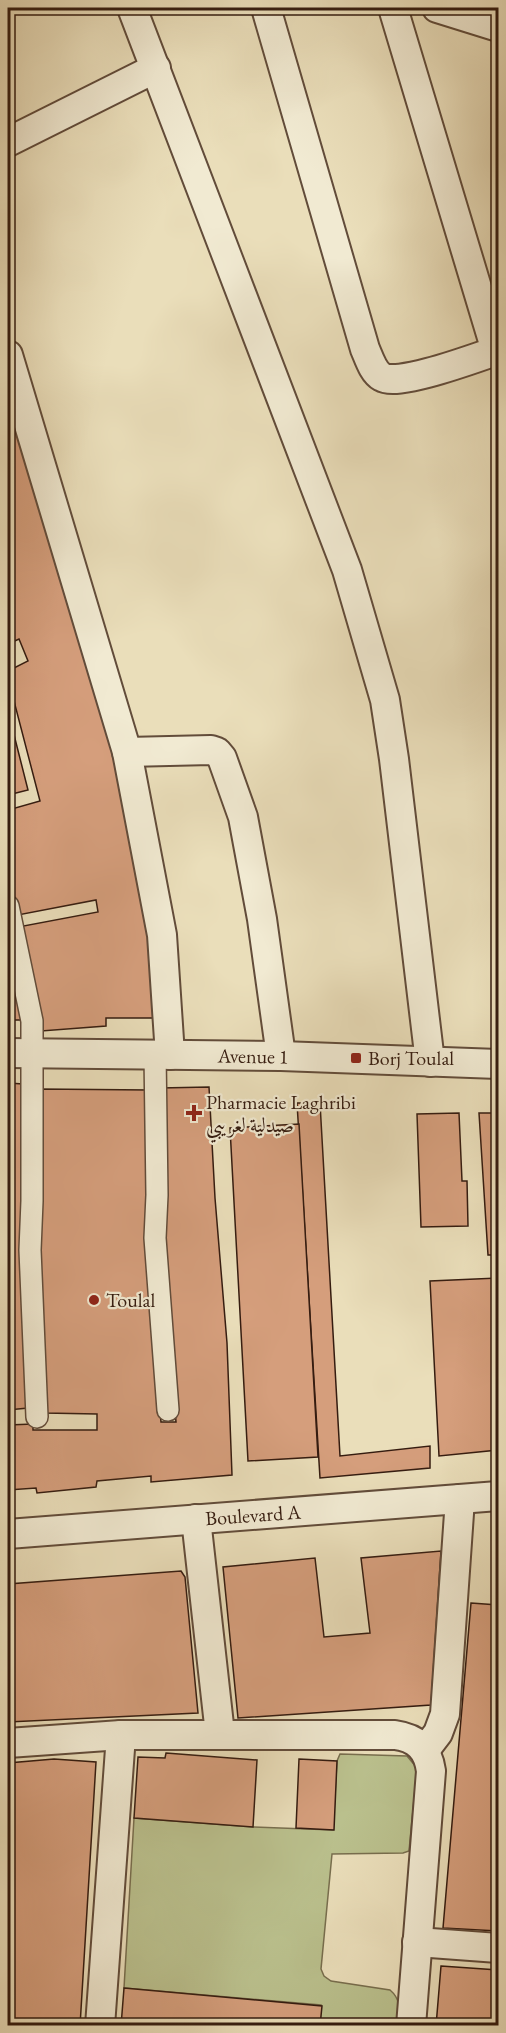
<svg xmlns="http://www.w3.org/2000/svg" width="506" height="2033" font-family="'EB Garamond',Amiri,serif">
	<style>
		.green { fill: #bac08d; stroke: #786e4e; stroke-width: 1.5 }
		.building { fill: #d59e7c; stroke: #351c10; stroke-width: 1.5 }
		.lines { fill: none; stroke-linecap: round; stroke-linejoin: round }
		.pedestrian-casing { stroke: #624c3a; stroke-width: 24 }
		.minor-casing { stroke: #624c3a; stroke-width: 32 }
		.pedestrian { stroke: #f1ead2; stroke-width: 21 }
		.minor { stroke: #f1ead2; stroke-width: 28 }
		.poi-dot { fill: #8f2418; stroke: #f1ead2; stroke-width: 2 }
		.labels { text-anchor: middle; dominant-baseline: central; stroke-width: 4.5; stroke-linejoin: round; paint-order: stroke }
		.street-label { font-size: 20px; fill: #351c10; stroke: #f1ead2 }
		.poi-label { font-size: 20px; fill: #351c10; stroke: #f1ead2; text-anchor: start }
	</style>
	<rect width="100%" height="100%" fill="#eadeba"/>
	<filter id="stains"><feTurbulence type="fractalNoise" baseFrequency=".00333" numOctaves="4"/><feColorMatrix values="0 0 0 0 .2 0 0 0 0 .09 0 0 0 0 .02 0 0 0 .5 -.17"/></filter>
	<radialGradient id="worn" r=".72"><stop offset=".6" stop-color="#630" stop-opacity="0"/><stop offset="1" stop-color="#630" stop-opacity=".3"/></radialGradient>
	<path class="green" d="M 340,1754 L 407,1756 L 417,1768 L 409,1851 L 403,1853 L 332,1854 L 321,1969 L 324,1976 L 331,1981 L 390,1990 C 402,2000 399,2011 397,2025 L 320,2025 L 321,2005 L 124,1988 L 134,1818 L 253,1827 L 333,1830 L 337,1761 Z"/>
	<g class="building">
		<path d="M 8,385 L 105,705 L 140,854 L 157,1018 L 106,1018 L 106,1026 L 41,1031 L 18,927 L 98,912 L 96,900 L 18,915 L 8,880 L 8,810 L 40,801 L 8,678 L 8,671 L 28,661 L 19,639 L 8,644 Z"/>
		<path d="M 8,711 L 28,790 L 8,795 Z"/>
		<path d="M 8,935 L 25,1020 L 8,1020 Z"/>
		<path d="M 8,1083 L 23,1084 L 28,1408 L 8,1410 Z"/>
		<path d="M 209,1087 L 215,1198 L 227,1343 L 232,1475 L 151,1482 L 151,1476 L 97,1481 L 96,1487 L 37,1493 L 36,1488 L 8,1490 L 8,1425 L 33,1424 L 33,1430 L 97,1430 L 97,1414 L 44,1413 L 36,1251 L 39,1089 L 149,1090 L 146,1252 L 161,1422 L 176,1422 L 160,1236 L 160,1088 Z"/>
		<path d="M 297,1103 L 320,1103 L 340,1456 L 430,1446 L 430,1468 L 320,1478 Z"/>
		<path d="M 459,1113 L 462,1181 L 467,1181 L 468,1226 L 421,1227 L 417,1114 Z"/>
		<path d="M 479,1113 L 498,1113 L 498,1255 L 488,1255 Z"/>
		<path d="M 299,1124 L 318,1457 L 248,1461 L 230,1128 Z"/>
		<path d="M 498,1278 L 498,1450 L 439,1456 L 430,1281 Z"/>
		<path d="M 441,1551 L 431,1705 L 238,1718 L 223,1567 L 315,1558 L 324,1637 L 370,1633 L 361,1558 Z"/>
		<path d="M 181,1571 L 185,1577 L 198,1713 L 8,1722 L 8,1584 Z"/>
		<path d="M 471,1603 L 498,1605 L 498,1931 L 443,1928 Z"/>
		<path d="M 166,1753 L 257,1760 L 253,1827 L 134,1818 L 138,1757 L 165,1758 Z"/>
		<path d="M 54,1759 L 96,1762 L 80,2026 L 8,2026 L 8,1763 Z"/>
		<path d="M 299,1759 L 337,1761 L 334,1830 L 296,1828 Z"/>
		<path d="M 441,1966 L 498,1970 L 498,2026 L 436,2026 Z"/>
		<path d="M 124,1988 L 322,2006 L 320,2026 L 121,2026 Z"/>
	</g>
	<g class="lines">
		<defs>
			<g id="pedestrian">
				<path d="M 8,906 L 32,1021 L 32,1201 L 30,1250 L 37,1417"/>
				<path d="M 155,1054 L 157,1195 L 155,1238 L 168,1410"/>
			</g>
			<g id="minor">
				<path d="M 132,8 L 347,570 L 385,700 L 394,759 L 430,1062"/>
				<path d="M 266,8 L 365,349 C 369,358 373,372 382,377 C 398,387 475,358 496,351 L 393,8"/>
				<path d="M 437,8 L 498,27"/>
				<path d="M 8,142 L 156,68"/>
				<path d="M 8,355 L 127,752 L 162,935 L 170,1055"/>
				<path d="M 127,752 L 211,750 L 217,752 L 222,758 L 243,817 L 262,919 L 281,1056"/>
				<path d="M 8,1053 L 281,1056 L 498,1064"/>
				<path d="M 196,1519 L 220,1734"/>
				<path d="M 8,1534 L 498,1496"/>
				<path d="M 8,1743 L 121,1735"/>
				<path d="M 425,1750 L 438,1733 L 445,1714 L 460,1499"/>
				<path d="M 417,1942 L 498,1948"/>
				<path d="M 100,2026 L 121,1735 L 395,1735 C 417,1738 428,1749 431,1771 L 411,2026"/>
			</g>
		</defs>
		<use href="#pedestrian" class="pedestrian-casing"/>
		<use href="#minor" class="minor-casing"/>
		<use href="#pedestrian" class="pedestrian"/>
		<use href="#minor" class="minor"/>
	</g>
	<g class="poi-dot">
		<rect x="350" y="1052" width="12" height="12" rx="3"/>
		<path d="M191 1104h6v6h6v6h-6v6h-6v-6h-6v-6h6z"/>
		<circle cx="94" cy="1300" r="6"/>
	</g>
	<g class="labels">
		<g class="street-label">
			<text transform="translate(253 1056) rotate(1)">Avenue 1</text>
			<text transform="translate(253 1515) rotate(-4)">Boulevard A</text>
		</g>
		<g class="poi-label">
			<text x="368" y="1058">Borj Toulal</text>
			<text x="206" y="1102">Pharmacie Laghribi<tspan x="206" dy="23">صيدلية لغريبي</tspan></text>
			<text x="106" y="1300">Toulal</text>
		</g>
	</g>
	<rect width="506" height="2033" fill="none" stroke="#eadeba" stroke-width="30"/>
	<rect x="9" y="9" width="488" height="2015" fill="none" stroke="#351c10" stroke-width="3"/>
	<rect x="15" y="15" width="476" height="2003" fill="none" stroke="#351c10" stroke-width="1.5"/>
	<rect width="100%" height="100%" filter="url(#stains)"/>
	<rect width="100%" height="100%" fill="url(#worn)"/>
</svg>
